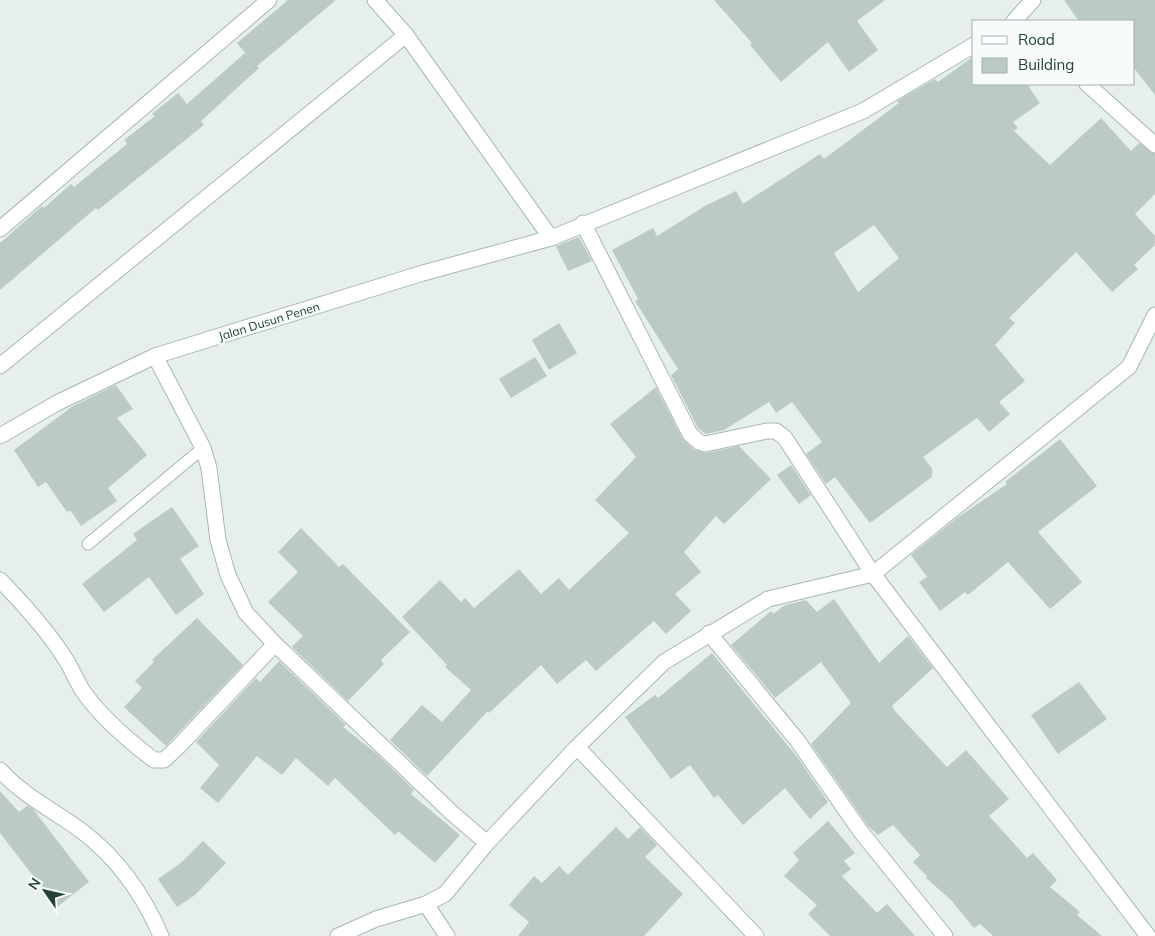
<svg xmlns="http://www.w3.org/2000/svg" width="1155" height="936" font-family="Mulish,sans-serif">
	<style>
		.building { fill: #bbcac4; fill-rule: evenodd }
		.lines { fill: none; stroke-linecap: round; stroke-linejoin: round }
		.service-casing { stroke: #a8b8b2; stroke-width: 13 }
		.minor-casing { stroke: #a8b8b2; stroke-width: 17 }
		.service { stroke: #fff; stroke-width: 11 }
		.minor { stroke: #fff; stroke-width: 15 }
		.labels { text-anchor: middle; dominant-baseline: central; stroke-width: 4.5; stroke-linejoin: round; paint-order: stroke }
		.street-label { font-size: 12px; fill: #24423a; stroke: #f7fbf9 }
	</style>
	<rect width="100%" height="100%" fill="#e6efeb"/>
	<g class="building">
		<path d="M 288,0 L 336,0 L 257,66 L 259,68 L 201,121 L 204,125 L 98,210 L 96,208 L 0,290 L 0,243 L 42,206 L 44,208 L 71,184 L 74,187 L 127,144 L 124,140 L 155,116 L 152,114 L 178,93 L 187,104 L 245,53 L 253,62 L 237,43 Z"/>
		<path d="M 714,0 L 885,0 L 857,21 L 878,50 L 849,72 L 828,42 L 781,82 L 750,45 L 752,43 Z"/>
		<path d="M 1064,0 L 1155,0 L 1155,95 L 1134,68 L 1134,21 L 1079,21 Z"/>
		<path d="M 974,56 L 974,84 L 1027,84 L 1040,103 L 1013,122 L 1018,128 L 1014,131 L 1050,165 L 1101,118 L 1131,151 L 1139,143 L 1155,154 L 1155,194 L 1135,214 L 1155,236 L 1155,245 L 1134,265 L 1138,269 L 1112,292 L 1076,252 L 1009,318 L 1015,323 L 995,345 L 1025,381 L 999,402 L 1010,414 L 989,432 L 977,418 L 923,457 L 932,468 L 932,477 L 870,523 L 835,477 L 826,484 L 806,454 L 822,442 L 792,402 L 776,413 L 769,402 L 724,430 L 706,434 L 698,428 L 671,375 L 678,369 L 635,301 L 638,299 L 612,250 L 653,228 L 657,236 L 705,206 L 736,191 L 743,204 L 820,154 L 824,159 L 899,103 L 897,101 L 935,79 L 938,82 ZM 874,225 L 899,258 L 858,292 L 834,253 Z"/>
		<path d="M 579,237 L 592,261 L 568,271 L 556,246 Z"/>
		<path d="M 559,323 L 577,353 L 549,370 L 532,340 Z"/>
		<path d="M 535,357 L 547,376 L 511,398 L 499,379 Z"/>
		<path d="M 116,385 L 133,409 L 117,418 L 147,455 L 108,488 L 117,501 L 81,526 L 70,510 L 67,512 L 46,482 L 38,487 L 14,450 L 73,406 Z"/>
		<path d="M 656,387 L 682,438 L 693,449 L 706,453 L 739,446 L 771,479 L 724,524 L 716,516 L 684,552 L 701,572 L 675,594 L 691,611 L 666,634 L 654,621 L 596,671 L 586,660 L 557,684 L 541,665 L 489,713 L 488,711 L 427,776 L 390,740 L 422,705 L 442,722 L 471,690 L 445,667 L 447,665 L 402,617 L 440,580 L 461,602 L 465,598 L 474,608 L 519,569 L 541,594 L 559,578 L 569,590 L 629,533 L 595,500 L 636,457 L 610,424 Z"/>
		<path d="M 1060,439 L 1097,486 L 1038,532 L 1082,582 L 1050,609 L 1008,562 L 968,595 L 965,592 L 940,611 L 919,582 L 927,577 L 911,555 L 957,518 L 1007,484 L 1005,482 Z"/>
		<path d="M 791,465 L 811,495 L 799,504 L 777,475 Z"/>
		<path d="M 172,507 L 199,546 L 180,559 L 204,594 L 176,615 L 149,577 L 104,612 L 82,584 L 137,540 L 133,534 Z"/>
		<path d="M 301,528 L 339,567 L 343,564 L 410,632 L 381,660 L 384,664 L 348,701 L 292,647 L 303,636 L 268,602 L 298,572 L 278,552 Z"/>
		<path d="M 834,599 L 879,663 L 908,636 L 933,668 L 892,706 L 894,710 L 947,767 L 966,750 L 1009,799 L 989,816 L 1027,858 L 1033,853 L 1057,880 L 1050,887 L 1080,912 L 1077,915 L 1102,936 L 993,936 L 980,924 L 974,928 L 951,900 L 926,878 L 927,876 L 913,862 L 920,855 L 893,825 L 878,835 L 868,826 L 811,744 L 851,703 L 821,662 L 775,698 L 731,645 L 771,611 L 773,614 L 785,605 L 806,600 L 817,612 Z"/>
		<path d="M 197,618 L 243,665 L 166,746 L 124,707 L 142,688 L 135,681 L 154,662 L 152,660 Z"/>
		<path d="M 712,653 L 798,758 L 828,802 L 810,819 L 785,788 L 743,825 L 718,795 L 714,798 L 690,765 L 671,779 L 625,717 L 655,695 L 658,698 Z"/>
		<path d="M 279,661 L 346,725 L 343,727 L 377,754 L 414,790 L 411,794 L 460,835 L 435,863 L 398,831 L 395,835 L 335,778 L 328,786 L 296,758 L 282,775 L 257,756 L 218,803 L 200,788 L 219,765 L 196,742 L 256,678 L 260,682 Z"/>
		<path d="M 1079,682 L 1107,719 L 1058,754 L 1031,715 Z"/>
		<path d="M 0,791 L 19,812 L 27,806 L 33,809 L 89,882 L 57,907 L 0,833 Z"/>
		<path d="M 828,821 L 855,853 L 844,861 L 851,869 L 842,876 L 877,913 L 887,904 L 915,936 L 830,936 L 808,914 L 817,905 L 784,876 L 799,860 L 793,853 Z"/>
		<path d="M 616,827 L 628,839 L 640,827 L 657,845 L 645,857 L 683,894 L 644,936 L 518,936 L 529,922 L 509,905 L 534,876 L 542,883 L 559,866 L 568,875 Z"/>
		<path d="M 203,841 L 226,863 L 195,895 L 177,907 L 158,879 L 182,862 Z"/>
	</g>
	<g class="lines">
		<defs>
			<path id="service" d="M 88,544 L 203,448"/>
			<g id="minor">
				<path d="M 375,0 L 406,35 L 551,238 L 863,111 L 974,45"/>
				<path d="M 1014,21 L 1033,0"/>
				<path d="M 1087,84 L 1155,145"/>
				<path d="M 0,229 L 269,0"/>
				<path d="M 155,356 L 203,448 L 209,468 L 218,540 L 228,575 L 246,613 L 275,644 L 452,813 L 487,843 L 577,747 L 664,662 L 768,599 L 873,574 L 785,438 L 776,431 L 767,431 L 705,444 L 699,442 L 690,434 L 583,223"/>
				<path d="M 0,366 L 406,35"/>
				<path d="M 0,436 L 57,403 L 155,356 L 423,273 L 551,238"/>
				<path d="M 0,580 C 24,605 48,631 66,660 C 73,671 77,683 85,694 C 103,719 129,741 154,760 L 164,760 L 179,746 L 275,644"/>
				<path d="M 709,633 L 797,740 L 861,832 L 945,936"/>
				<path d="M 577,747 L 756,936"/>
				<path d="M 0,770 C 23,796 55,811 83,832 C 118,859 144,896 161,936"/>
				<path d="M 426,904 L 447,936"/>
				<path d="M 338,936 L 376,919 L 426,904 L 445,894 L 487,843"/>
				<path d="M 1148,936 L 873,574 L 1129,367 L 1155,315"/>
			</g>
		</defs>
		<use href="#service" class="service-casing"/>
		<use href="#minor" class="minor-casing"/>
		<use href="#service" class="service"/>
		<use href="#minor" class="minor"/>
	</g>
	<g class="labels">
		<g class="street-label">
			<text transform="translate(269 321) rotate(-17)">Jalan Dusun Penen</text>
		</g>
	</g>
	<rect x="972" y="20" width="162" height="65" fill="#f7fbf9" stroke="#a3b1ad"/>
	<rect x="982" y="36" width="25" height="8" fill="#ffffff" stroke="#a3b1ad"/>
	<text x="1018" y="45" font-size="15" fill="#24423a">Road</text>
	<rect x="982" y="58" width="25" height="15" fill="#bbcac4" stroke="#a3b1ad"/>
	<text x="1018" y="70" font-size="15" fill="#24423a">Building</text>
	<g transform="translate(45 891) rotate(304)" stroke="#f7fbf9" stroke-width="4" paint-order="stroke">
	<path d="M0-4L9 19L0 12L-9 19Z" fill="#24423a"/>
	<text y="-8" font-size="14" font-weight="bold" text-anchor="middle" fill="#24423a">N</text>
	</g>
</svg>
